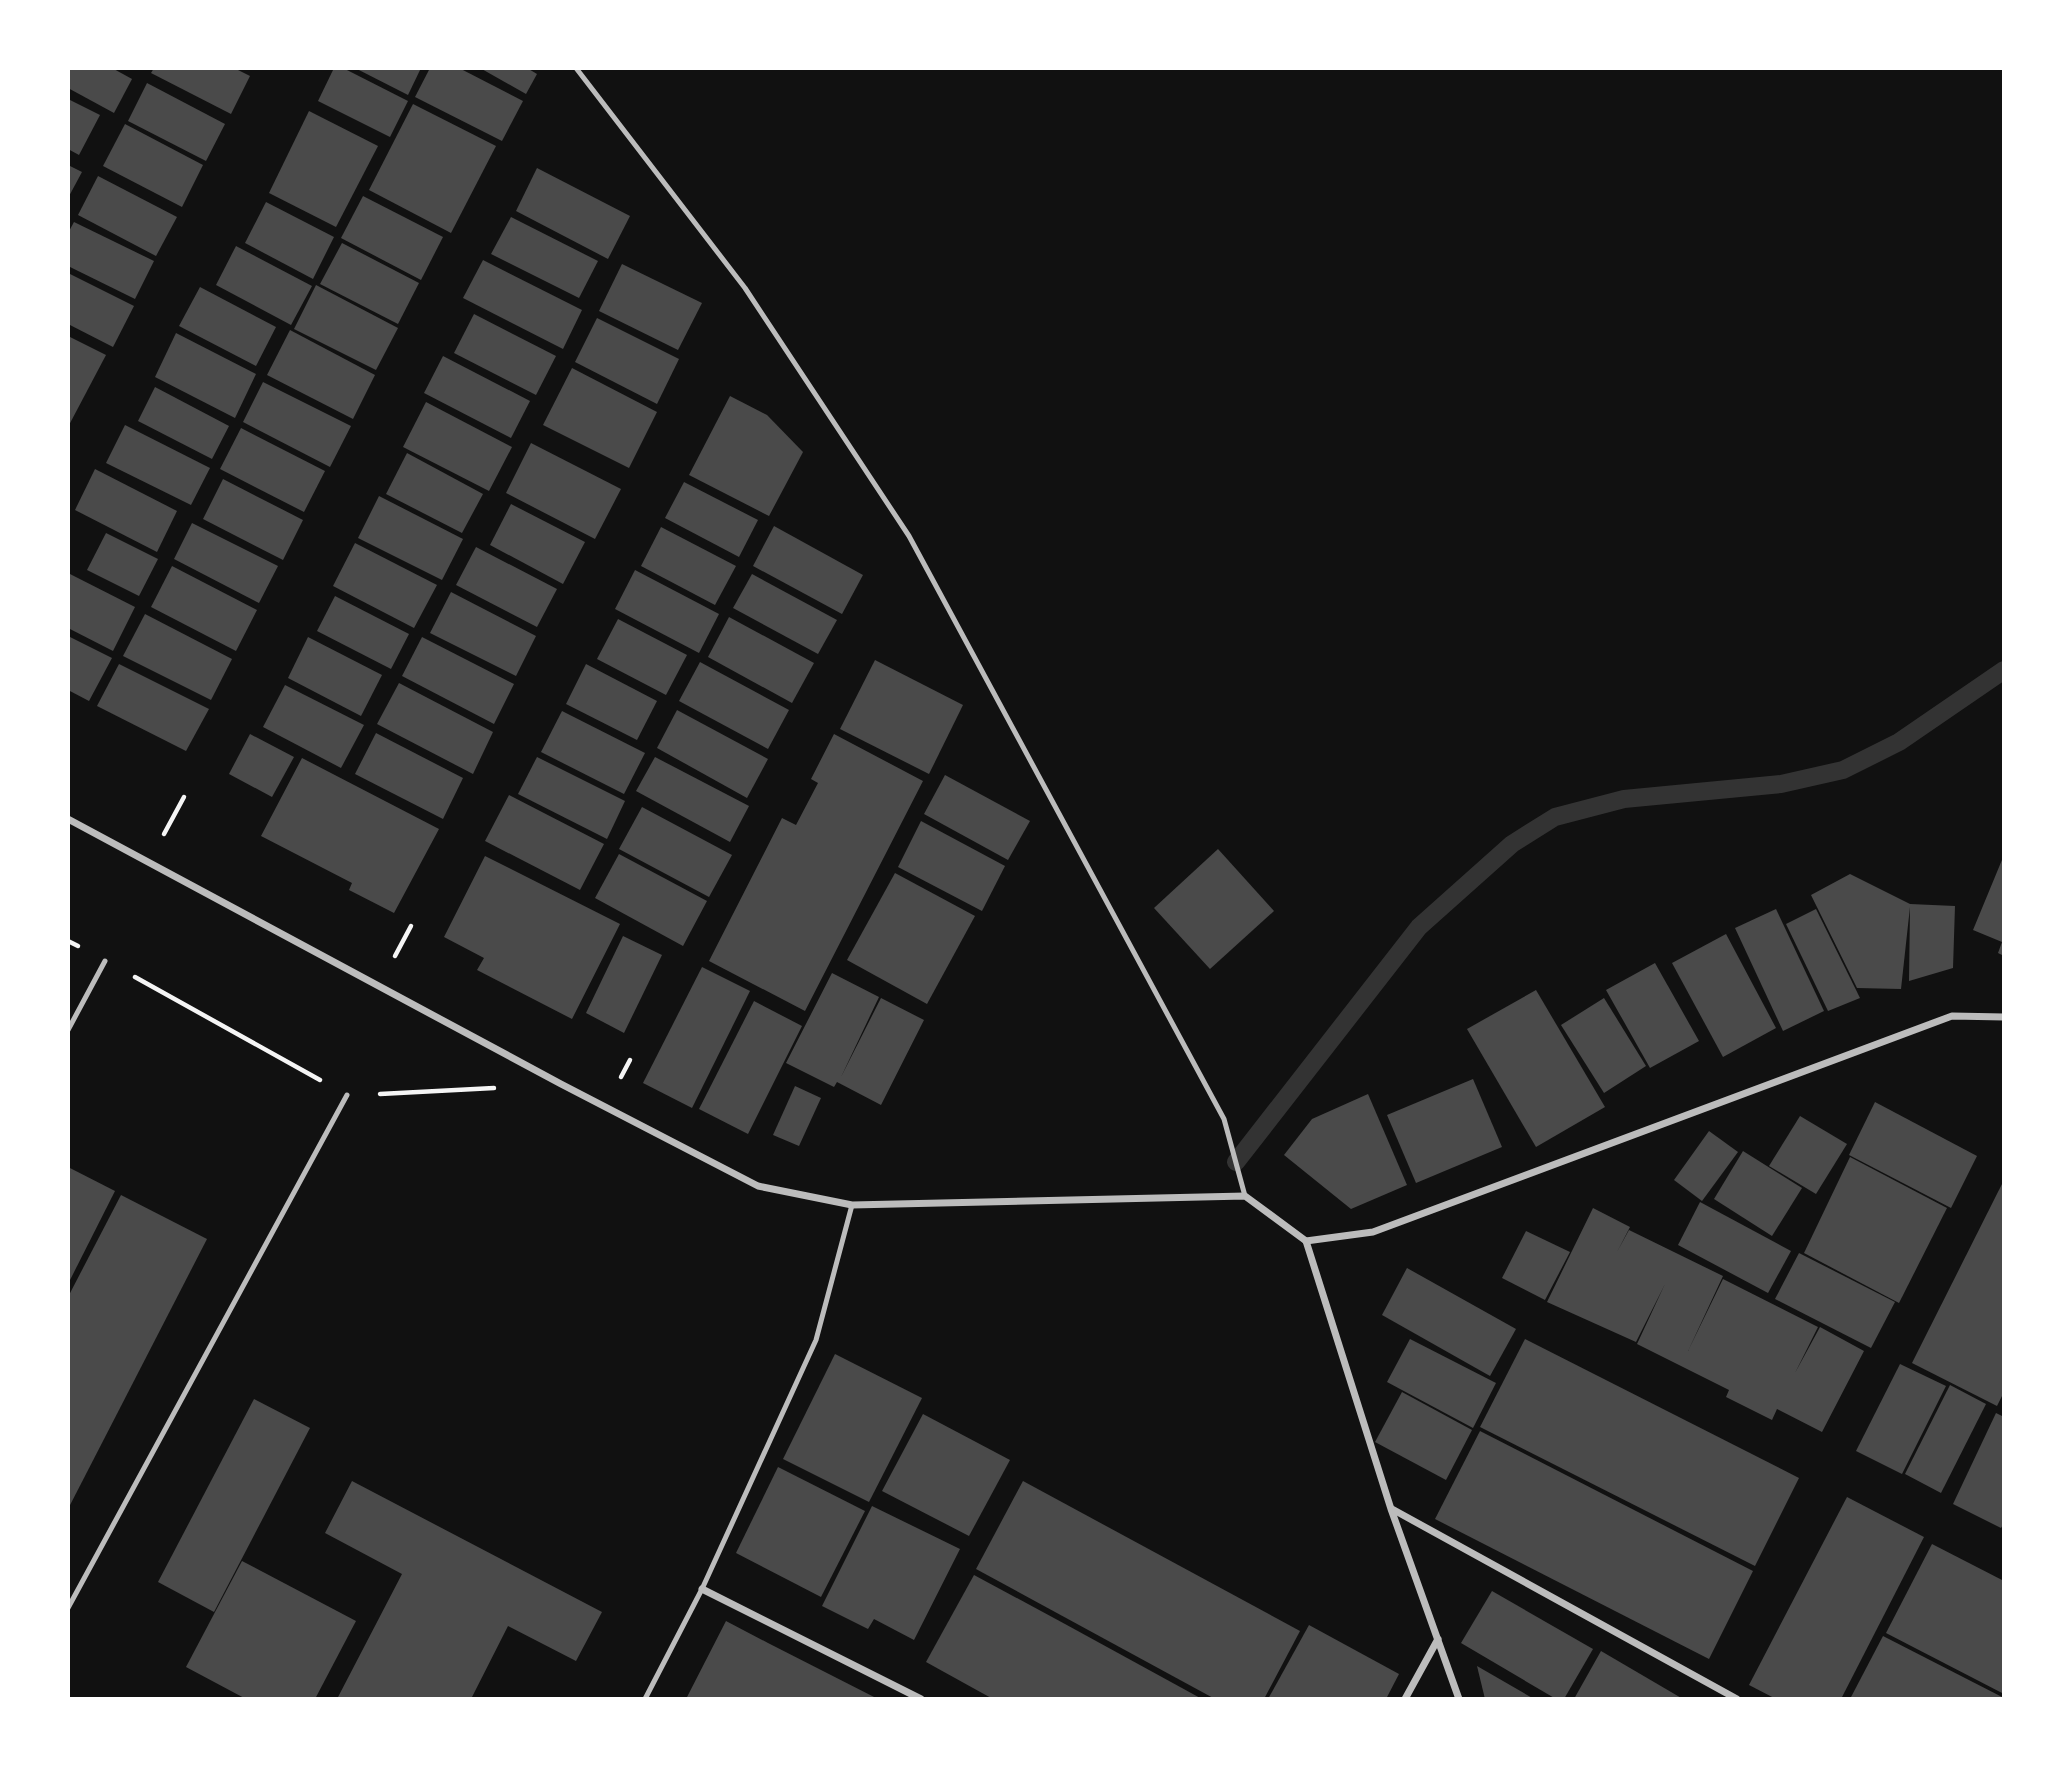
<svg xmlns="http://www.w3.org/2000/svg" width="2072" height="1767" font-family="'Golos Text',sans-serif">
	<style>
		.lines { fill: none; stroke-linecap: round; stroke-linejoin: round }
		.stream { stroke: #333; stroke-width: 18 }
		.building { fill: #4a4a4a }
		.path { stroke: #f5f5f5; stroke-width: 4.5 }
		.service { stroke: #bcbcbc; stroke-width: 5 }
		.minor { stroke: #bcbcbc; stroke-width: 7 }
	</style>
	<rect width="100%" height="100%" fill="#111"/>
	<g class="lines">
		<path class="stream" d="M 1236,1162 L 1419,927 L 1512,844 L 1555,817 L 1624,799 L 1781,784 L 1843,770 L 1899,742 L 2004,670"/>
	</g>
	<g class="building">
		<path d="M 68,68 L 112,68 L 132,79 L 114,113 L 68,88 Z"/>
		<path d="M 154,68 L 234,68 L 250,76 L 231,114 L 151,73 Z"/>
		<path d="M 334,68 L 343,68 L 408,101 L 390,137 L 318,101 Z"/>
		<path d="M 355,68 L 421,68 L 408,95 Z"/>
		<path d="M 430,68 L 459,68 L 523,101 L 502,141 L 415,97 Z"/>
		<path d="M 480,68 L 527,68 L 537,74 L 526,94 Z"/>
		<path d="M 147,83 L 225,124 L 206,161 L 128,121 Z"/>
		<path d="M 68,99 L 100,115 L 79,155 L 68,149 Z"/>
		<path d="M 413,104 L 496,146 L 451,233 L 369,190 Z"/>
		<path d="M 309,111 L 378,146 L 336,227 L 269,193 Z"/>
		<path d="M 125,124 L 203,165 L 182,207 L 103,166 Z"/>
		<path d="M 68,165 L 82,172 L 68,198 Z"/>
		<path d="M 537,168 L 630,216 L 608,259 L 516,211 Z"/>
		<path d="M 98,176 L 177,217 L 156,256 L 78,215 Z"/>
		<path d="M 363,196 L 443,237 L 421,280 L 341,238 Z"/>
		<path d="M 266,202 L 334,237 L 313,279 L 245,243 Z"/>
		<path d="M 511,217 L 598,261 L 579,298 L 491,254 Z"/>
		<path d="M 74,222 L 154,261 L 135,299 L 68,266 L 68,233 Z"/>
		<path d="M 342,243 L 419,283 L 398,324 L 320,284 Z"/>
		<path d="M 236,246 L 312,286 L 291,325 L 216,285 Z"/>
		<path d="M 483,260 L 582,310 L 563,349 L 463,298 Z"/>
		<path d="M 622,264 L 702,303 L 678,350 L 599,311 Z"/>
		<path d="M 68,273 L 134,306 L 113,347 L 68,324 Z"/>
		<path d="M 316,285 L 398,328 L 376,370 L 294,329 Z"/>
		<path d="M 200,287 L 276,327 L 256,366 L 179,326 Z"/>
		<path d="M 474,314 L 556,356 L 536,395 L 454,353 Z"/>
		<path d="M 597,318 L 679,359 L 657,404 L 575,362 Z"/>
		<path d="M 290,330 L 375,375 L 353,419 L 267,375 Z"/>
		<path d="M 176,333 L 256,374 L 235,418 L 155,377 Z"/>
		<path d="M 68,336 L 106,355 L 68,427 Z"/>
		<path d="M 443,356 L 530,401 L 511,438 L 424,393 Z"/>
		<path d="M 572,368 L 657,412 L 629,468 L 543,425 Z"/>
		<path d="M 263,382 L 351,426 L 330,467 L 243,422 Z"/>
		<path d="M 155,387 L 229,426 L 212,459 L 138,421 Z"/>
		<path d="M 730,396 L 767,415 L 803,452 L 769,516 L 689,475 Z"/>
		<path d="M 426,402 L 512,447 L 489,491 L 403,447 Z"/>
		<path d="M 125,425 L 210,468 L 191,505 L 106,463 Z"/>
		<path d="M 241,428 L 325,471 L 304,512 L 220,469 Z"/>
		<path d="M 531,443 L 621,489 L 595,539 L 506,493 Z"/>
		<path d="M 407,453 L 483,494 L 462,533 L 386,494 Z"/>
		<path d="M 95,469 L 177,511 L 157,552 L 75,510 Z"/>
		<path d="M 223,479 L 303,520 L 283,560 L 203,519 Z"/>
		<path d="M 684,482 L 758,520 L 739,557 L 665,518 Z"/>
		<path d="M 379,496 L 463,539 L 442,580 L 358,538 Z"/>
		<path d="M 511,504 L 585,542 L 563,584 L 490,545 Z"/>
		<path d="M 192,523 L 278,566 L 259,603 L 174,559 Z"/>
		<path d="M 774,526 L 863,575 L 842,614 L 753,566 Z"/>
		<path d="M 661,527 L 736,566 L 715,605 L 641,566 Z"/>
		<path d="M 106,533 L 158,559 L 139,596 L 87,570 Z"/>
		<path d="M 355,543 L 437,585 L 414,628 L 333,586 Z"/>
		<path d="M 476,547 L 557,589 L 537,627 L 456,585 Z"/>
		<path d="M 172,566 L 257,610 L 236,651 L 151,607 Z"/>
		<path d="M 635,570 L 719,614 L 699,653 L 615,609 Z"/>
		<path d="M 68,573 L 135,607 L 113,651 L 68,628 Z"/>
		<path d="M 752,574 L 837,620 L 818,654 L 733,608 Z"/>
		<path d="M 451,592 L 536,636 L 516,676 L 430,633 Z"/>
		<path d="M 335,596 L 409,634 L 391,669 L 317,631 Z"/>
		<path d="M 145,614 L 232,659 L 211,700 L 123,656 Z"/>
		<path d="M 729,617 L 814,663 L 792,703 L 708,657 Z"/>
		<path d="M 618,619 L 687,655 L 666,695 L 597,659 Z"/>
		<path d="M 68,636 L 112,658 L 89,701 L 68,690 Z"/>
		<path d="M 308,637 L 382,675 L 361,716 L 288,678 Z"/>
		<path d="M 422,637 L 514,684 L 494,724 L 402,676 Z"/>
		<path d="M 875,660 L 963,705 L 929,774 L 840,729 Z"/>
		<path d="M 700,662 L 789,710 L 768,749 L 679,701 Z"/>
		<path d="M 119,664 L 209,709 L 186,751 L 97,706 Z"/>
		<path d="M 586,664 L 657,701 L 637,740 L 566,704 Z"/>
		<path d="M 399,683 L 493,732 L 473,774 L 377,724 Z"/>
		<path d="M 285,685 L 364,725 L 341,768 L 263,727 Z"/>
		<path d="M 677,710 L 768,759 L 747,798 L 657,748 Z"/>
		<path d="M 562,711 L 645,753 L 624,794 L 541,752 Z"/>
		<path d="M 376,733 L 463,778 L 443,819 L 355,774 Z"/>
		<path d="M 250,734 L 294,757 L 272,797 L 229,774 Z"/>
		<path d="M 834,734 L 923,781 L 805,1011 L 709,961 L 782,818 L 796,825 L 818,783 L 811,779 Z"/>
		<path d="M 537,757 L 625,801 L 607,839 L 518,794 Z"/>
		<path d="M 655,757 L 749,806 L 730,842 L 636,791 Z"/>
		<path d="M 302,758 L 439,829 L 394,913 L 349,890 L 352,883 L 261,836 Z"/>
		<path d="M 945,775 L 1030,821 L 1008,860 L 924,814 Z"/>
		<path d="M 509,795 L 604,844 L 580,890 L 485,841 Z"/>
		<path d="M 642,807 L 732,855 L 709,897 L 619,849 Z"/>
		<path d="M 921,821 L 1005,866 L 982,911 L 898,867 Z"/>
		<path d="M 1218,849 L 1274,911 L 1210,969 L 1154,908 Z"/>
		<path d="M 619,854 L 707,901 L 683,946 L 595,898 Z"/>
		<path d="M 2004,855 L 2004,956 L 1998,953 L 2002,942 L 1973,930 Z"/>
		<path d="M 485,856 L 620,924 L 572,1019 L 477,970 L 484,958 L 444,937 Z"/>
		<path d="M 895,873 L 975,916 L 927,1004 L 847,960 Z"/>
		<path d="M 1850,874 L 1910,904 L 1955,906 L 1953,968 L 1909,981 L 1910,907 L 1901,989 L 1857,988 L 1811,895 Z"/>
		<path d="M 1776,909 L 1824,1011 L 1783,1031 L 1735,928 Z"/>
		<path d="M 1816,909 L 1860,998 L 1828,1011 L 1786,924 Z"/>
		<path d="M 1726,934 L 1776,1028 L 1723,1057 L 1672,963 Z"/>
		<path d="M 623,936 L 662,955 L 624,1033 L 586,1013 Z"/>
		<path d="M 1655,963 L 1699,1041 L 1650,1068 L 1606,990 Z"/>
		<path d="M 702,967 L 750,991 L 692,1108 L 643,1083 Z"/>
		<path d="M 832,973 L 879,997 L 841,1077 L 881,998 L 924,1020 L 881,1105 L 837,1082 L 834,1087 L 786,1063 Z"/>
		<path d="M 1536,990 L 1605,1107 L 1536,1147 L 1467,1029 Z"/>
		<path d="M 1604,998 L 1646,1066 L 1604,1093 L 1561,1025 Z"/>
		<path d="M 754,1001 L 802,1026 L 748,1134 L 699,1109 Z"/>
		<path d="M 1473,1079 L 1502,1147 L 1416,1183 L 1387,1115 Z"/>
		<path d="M 795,1086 L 821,1098 L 799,1146 L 773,1135 Z"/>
		<path d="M 1368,1094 L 1407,1185 L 1351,1209 L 1284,1155 L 1312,1119 Z"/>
		<path d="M 1875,1102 L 1977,1156 L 1951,1208 L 1849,1155 Z"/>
		<path d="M 1800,1116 L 1847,1144 L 1816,1194 L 1769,1166 Z"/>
		<path d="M 1709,1131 L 1738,1152 L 1702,1201 L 1674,1180 Z"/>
		<path d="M 1743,1151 L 1802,1188 L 1772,1236 L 1714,1199 Z"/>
		<path d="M 1850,1157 L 1947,1208 L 1899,1303 L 1804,1253 Z"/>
		<path d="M 68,1167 L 115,1191 L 68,1284 Z"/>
		<path d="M 2004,1180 L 2004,1392 L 1997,1406 L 1912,1363 Z"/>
		<path d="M 121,1195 L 207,1239 L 68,1509 L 68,1297 Z"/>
		<path d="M 1700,1202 L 1791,1251 L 1768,1293 L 1678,1245 Z"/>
		<path d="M 1593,1208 L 1630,1227 L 1617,1252 L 1629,1230 L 1723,1276 L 1688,1351 L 1723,1279 L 1818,1327 L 1795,1373 L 1820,1327 L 1864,1351 L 1822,1432 L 1777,1409 L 1772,1420 L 1726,1397 L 1729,1390 L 1637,1344 L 1665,1284 L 1636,1342 L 1547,1302 Z"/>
		<path d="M 1526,1231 L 1570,1252 L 1545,1300 L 1502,1278 Z"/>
		<path d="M 1799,1253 L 1895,1302 L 1871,1348 L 1775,1299 Z"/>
		<path d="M 1407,1268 L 1516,1329 L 1490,1376 L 1382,1315 Z"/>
		<path d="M 1410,1339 L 1496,1383 L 1473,1428 L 1387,1382 Z"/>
		<path d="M 1525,1339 L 1799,1478 L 1755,1566 L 1480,1427 Z"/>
		<path d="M 835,1354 L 922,1398 L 869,1502 L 783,1459 Z"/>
		<path d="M 1900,1364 L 1946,1386 L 1902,1474 L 1856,1451 Z"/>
		<path d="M 1950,1385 L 1986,1404 L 1941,1493 L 1905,1474 Z"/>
		<path d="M 1402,1392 L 1472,1430 L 1446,1480 L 1375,1442 Z"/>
		<path d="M 254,1399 L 310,1428 L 214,1612 L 158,1582 Z"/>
		<path d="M 1996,1413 L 2004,1417 L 2004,1523 L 2001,1528 L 1953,1504 Z"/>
		<path d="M 923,1414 L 1010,1460 L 969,1536 L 882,1491 Z"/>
		<path d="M 1480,1431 L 1753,1571 L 1709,1659 L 1435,1519 Z"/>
		<path d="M 778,1467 L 865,1511 L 821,1597 L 736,1553 Z"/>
		<path d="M 352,1481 L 602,1612 L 576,1661 L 508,1626 L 471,1699 L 337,1699 L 402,1574 L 325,1533 Z"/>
		<path d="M 1023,1481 L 1300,1631 L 1264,1699 L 1215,1699 L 976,1569 Z"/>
		<path d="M 1847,1497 L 1924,1537 L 1841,1699 L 1776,1699 L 1749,1685 Z"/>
		<path d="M 872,1506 L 960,1549 L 914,1640 L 874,1619 L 868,1629 L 822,1606 Z"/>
		<path d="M 1932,1544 L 2004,1581 L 2004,1694 L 1886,1633 Z"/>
		<path d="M 242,1561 L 356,1621 L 315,1699 L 246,1699 L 186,1667 Z"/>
		<path d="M 974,1575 L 1065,1624 L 1202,1699 L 993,1699 L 973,1688 L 926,1662 Z"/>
		<path d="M 1492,1591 L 1593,1649 L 1564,1699 L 1556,1699 L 1461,1643 Z"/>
		<path d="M 726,1621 L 768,1643 L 878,1699 L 686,1699 Z"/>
		<path d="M 1309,1625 L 1399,1674 L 1386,1699 L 1268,1699 Z"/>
		<path d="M 1883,1636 L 2004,1698 L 2004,1699 L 1850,1699 Z"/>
		<path d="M 1601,1651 L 1683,1699 L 1574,1699 Z"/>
		<path d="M 1477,1666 L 1534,1699 L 1485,1699 Z"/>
	</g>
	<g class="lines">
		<g class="path">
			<path d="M 164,834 L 184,797"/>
			<path d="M 68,941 L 78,946"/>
			<path d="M 395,956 L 411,926"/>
			<path d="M 135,977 L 320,1080"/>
			<path d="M 621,1077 L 630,1060"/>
			<path d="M 380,1094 L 494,1088"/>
		</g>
		<g class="service">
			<path d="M 576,68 L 745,288 L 909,536 L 1224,1119 L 1245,1196"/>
			<path d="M 68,1030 L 105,961"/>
			<path d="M 68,1608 L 347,1095"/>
			<path d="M 645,1699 L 702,1589 L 816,1340 L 852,1205"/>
		</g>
		<g class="minor">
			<path d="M 68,819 L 561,1084 L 758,1186 L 852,1205 L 1245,1196 L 1306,1241 L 1391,1509 L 1459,1699"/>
			<path d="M 1306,1241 L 1373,1232 L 1952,1016 L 2004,1017"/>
			<path d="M 1392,1509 L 1737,1699"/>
			<path d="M 702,1589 L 921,1699"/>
			<path d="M 1405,1699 L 1438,1639"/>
		</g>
	</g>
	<rect width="2072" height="1767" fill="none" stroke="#ffffff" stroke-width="140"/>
</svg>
